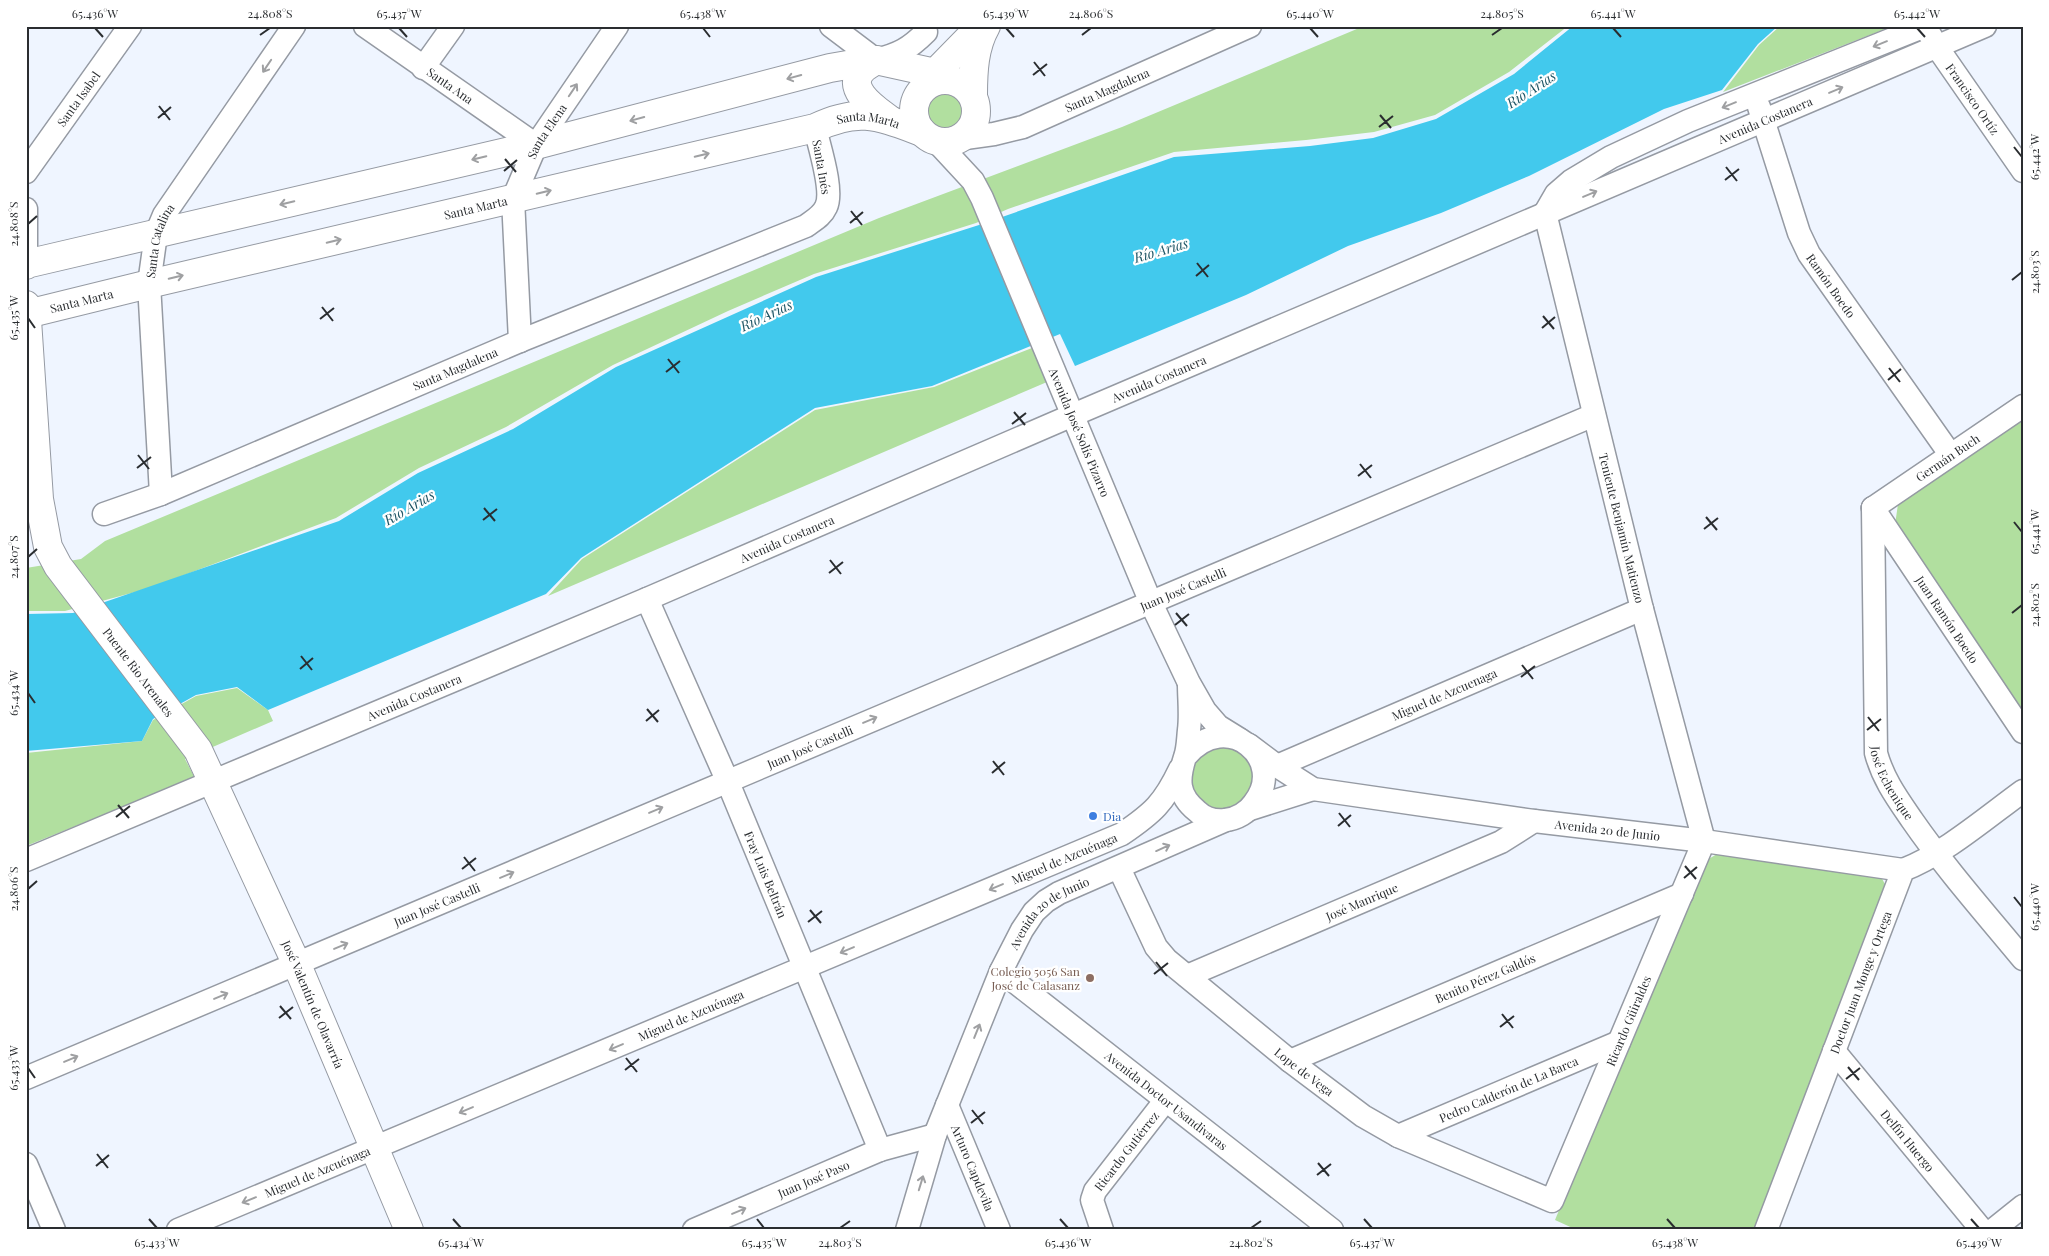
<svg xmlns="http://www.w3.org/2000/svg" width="2049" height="1256" font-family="'Playfair Display',serif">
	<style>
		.green { fill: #b1df9f }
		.water { fill: #42c9ed }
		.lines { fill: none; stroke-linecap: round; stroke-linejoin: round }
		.minor-casing { stroke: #959aa3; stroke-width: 25 }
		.major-casing { stroke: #959aa3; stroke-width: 30 }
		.minor { stroke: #fff; stroke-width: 22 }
		.major { stroke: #fff; stroke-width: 28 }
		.oneway { stroke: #9fa0a2 }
		.ticks { fill: none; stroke: #2a2d30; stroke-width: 2 }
		.shop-dot { fill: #3f7fe0; stroke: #fff; stroke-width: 2 }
		.education-dot { fill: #8d6e63; stroke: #fff; stroke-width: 2 }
		.labels { text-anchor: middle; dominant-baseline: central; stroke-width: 4.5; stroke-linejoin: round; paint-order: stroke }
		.street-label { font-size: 12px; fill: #2a2d30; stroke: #fff }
		.shop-label { font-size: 12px; fill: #366cbe; stroke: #fff; text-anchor: start }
		.education-label { font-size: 12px; fill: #785e54; stroke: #fff; text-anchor: end }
		.water-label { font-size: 14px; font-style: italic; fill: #205666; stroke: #fff }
		.neatline { fill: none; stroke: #2a2d30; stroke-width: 2 }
		.ticks-label { font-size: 12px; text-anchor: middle; fill: #2a2d30 }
	</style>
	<rect width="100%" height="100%" fill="#eff5ff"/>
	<g class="green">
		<path d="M 1364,26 L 1568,26 L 1509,72 L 1435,115 L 1374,132 L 1306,140 L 1174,152 L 1008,209 L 976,223 L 814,274 L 728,311 L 613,365 L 506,427 L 419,468 L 336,518 L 150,588 L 65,611 L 26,611 L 26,568 L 81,559 L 105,541 L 879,218 L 1122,127 Z"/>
		<path d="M 1780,26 L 1893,26 L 1723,92 L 1759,45 Z"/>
		<circle cx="946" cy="113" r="22"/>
		<path d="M 1032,348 L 1047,382 L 548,596 L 582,559 L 815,410 L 934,387 Z"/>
		<path d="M 2023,419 L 2023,716 L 1895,525 L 1898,504 Z"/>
		<path d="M 237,688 L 268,710 L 273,721 L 185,759 L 195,778 L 26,846 L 26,753 L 142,741 L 153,720 L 196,696 Z"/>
		<path d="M 1221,743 L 1245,753 L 1256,774 L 1250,800 L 1222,816 L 1186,793 L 1198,751 Z"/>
		<path d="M 1717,854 L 1880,875 L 1886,886 L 1759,1230 L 1577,1230 L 1555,1220 L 1702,863 Z"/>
	</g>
	<path class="water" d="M 1573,26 L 1778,26 L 1758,44 L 1722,90 L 1664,109 L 1529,176 L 1441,213 L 1348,246 L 1246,295 L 1075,366 L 1060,334 L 932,386 L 815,408 L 581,558 L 546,594 L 268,710 L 237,687 L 196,695 L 153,719 L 142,741 L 26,751 L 26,614 L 73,613 L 339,521 L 418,473 L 513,429 L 616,367 L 816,277 L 979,225 L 1174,157 L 1310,146 L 1373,138 L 1436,119 L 1514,74 Z"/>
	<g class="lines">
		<defs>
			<g id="minor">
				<path id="s1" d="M 365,26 L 536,145"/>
				<path d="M 831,26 L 876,60 C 899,54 909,49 926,32"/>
				<path d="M 423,68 L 453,26"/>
				<path id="s2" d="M 1759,107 L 1799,233 L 1809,254 L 1950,454"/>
				<path id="s3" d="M 958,139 L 994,134 L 1023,127 L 1250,26"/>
				<path id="s4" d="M 935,140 L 973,181 L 982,198 L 1151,603 L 1189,683 L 1205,711 L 1218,726 L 1239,739"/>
				<path id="s5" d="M 26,172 L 130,26"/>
				<path d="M 26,209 L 26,264"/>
				<path id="s6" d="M 1545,213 L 1556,194 L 1571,181 L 1611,157 L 1688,121 L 1925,26 L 1937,47 L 2023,171"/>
				<path id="s7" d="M 520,341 L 513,199 L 536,145 L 617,26"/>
				<path id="s8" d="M 161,494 L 149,284 L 156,234 L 164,215 L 294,26"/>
				<path id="s9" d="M 1873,508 L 1876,753 C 1883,779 1897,798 1912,820 C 1946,869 1985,913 2023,959"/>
				<path id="s10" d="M 1873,508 L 2023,732"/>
				<path id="s11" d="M 1873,508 L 2023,406"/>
				<path id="s12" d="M 104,514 L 161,494 L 520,341 L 806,226 C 814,220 822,216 826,207 C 834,191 819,146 815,128"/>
				<path id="s13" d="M 647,599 L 727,780 L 880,1150"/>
				<path id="s14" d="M 1249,745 L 1277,766 L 1313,789 L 1534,821 L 1704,841 L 1903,870"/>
				<path d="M 1186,756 C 1227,707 1288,760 1254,803 C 1248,812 1237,819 1225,820 C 1215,821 1204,818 1197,811 C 1177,795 1178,779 1185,757 C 1188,749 1188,739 1189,730 C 1191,715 1189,699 1189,684"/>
				<path id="s15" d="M 1277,766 L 1642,609"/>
				<path d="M 1250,809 L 1313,789"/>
				<path id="s16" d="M 26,860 L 647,599 L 1073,415 L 1985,26"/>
				<path id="s17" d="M 1119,868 L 1156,947 L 1167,960 L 1290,1061 L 1363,1116 L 1398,1136 L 1552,1201 L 1704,841 L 1642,609 L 1545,213"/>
				<path id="s18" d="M 1001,971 L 1332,1230"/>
				<path id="s19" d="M 1187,976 L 1501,842 L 1534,821"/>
				<path id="s20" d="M 1834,1051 L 1982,1230"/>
				<path id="s21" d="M 1290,1061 L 1682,894"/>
				<path id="s22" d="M 26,1078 L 1594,415"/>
				<path id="s23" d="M 947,1105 L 999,1230"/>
				<path id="s24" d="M 1398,1136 L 1619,1042"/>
				<path d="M 26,1164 L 54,1230"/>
				<path id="s25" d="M 178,1230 L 1122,834 C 1153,813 1164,803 1180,769"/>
				<path id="s26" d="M 694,1230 L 880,1150 L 935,1135"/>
				<path id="s27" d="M 907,1230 L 935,1135 L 1001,971 L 1022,930 L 1034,912 L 1046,901 L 1059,893 L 1226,820"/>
				<path id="s28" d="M 1102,1230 L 1092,1200 L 1095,1191 L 1165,1101"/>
				<path id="s29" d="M 1766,1230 L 1903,870 C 1943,855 1987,817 2023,791"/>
				<path d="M 1993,1230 L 2023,1206"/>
			</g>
			<g id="major">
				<path d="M 876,60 C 872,63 866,66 863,69 C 843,89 877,110 890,120"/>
				<circle cx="945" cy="111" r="31"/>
				<path d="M 927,85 L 935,73 L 981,26"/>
				<path d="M 973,95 C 973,72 974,47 986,26"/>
				<path d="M 26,265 L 26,264 L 536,145 L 830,68 L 876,60 L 935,73 L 949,80"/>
				<path id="s30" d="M 26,305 L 39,499 L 48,547 L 58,566 L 198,750 L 297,965 L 409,1230"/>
				<path id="s31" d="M 27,314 L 149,284 L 815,128 C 859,107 878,116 922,132"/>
			</g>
		</defs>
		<use href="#minor" class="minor-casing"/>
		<use href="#major" class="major-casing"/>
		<use href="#minor" class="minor"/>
		<use href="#major" class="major"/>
	</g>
	<defs><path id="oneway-shaft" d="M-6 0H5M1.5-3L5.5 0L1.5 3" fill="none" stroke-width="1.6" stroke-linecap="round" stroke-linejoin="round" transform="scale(1.25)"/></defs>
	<g class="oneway">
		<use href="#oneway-shaft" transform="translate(1880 44) rotate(158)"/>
		<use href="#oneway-shaft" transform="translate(267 66) rotate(124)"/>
		<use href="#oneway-shaft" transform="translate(794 77) rotate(165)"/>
		<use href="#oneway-shaft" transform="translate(573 90) rotate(-56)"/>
		<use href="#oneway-shaft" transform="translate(1836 90) rotate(-23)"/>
		<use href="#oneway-shaft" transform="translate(1729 105) rotate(158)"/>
		<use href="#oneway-shaft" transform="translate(637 119) rotate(165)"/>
		<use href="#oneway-shaft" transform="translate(702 155) rotate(-13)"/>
		<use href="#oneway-shaft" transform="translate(479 158) rotate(167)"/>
		<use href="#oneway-shaft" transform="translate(544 192) rotate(-13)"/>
		<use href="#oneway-shaft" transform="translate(1590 194) rotate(-23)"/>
		<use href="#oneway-shaft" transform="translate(287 203) rotate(167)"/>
		<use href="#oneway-shaft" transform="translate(334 241) rotate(-13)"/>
		<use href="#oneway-shaft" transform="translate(176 277) rotate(-13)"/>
		<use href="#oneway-shaft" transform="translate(870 720) rotate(-23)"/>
		<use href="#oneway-shaft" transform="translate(656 810) rotate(-23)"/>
		<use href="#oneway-shaft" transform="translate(1163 848) rotate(-24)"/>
		<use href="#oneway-shaft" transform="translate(507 875) rotate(-23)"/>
		<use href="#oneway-shaft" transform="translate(996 887) rotate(157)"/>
		<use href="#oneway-shaft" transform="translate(341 946) rotate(-23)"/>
		<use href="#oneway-shaft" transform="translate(847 950) rotate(157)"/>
		<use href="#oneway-shaft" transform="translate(221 996) rotate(-23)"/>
		<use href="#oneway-shaft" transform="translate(977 1031) rotate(-68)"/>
		<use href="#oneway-shaft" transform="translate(616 1047) rotate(157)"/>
		<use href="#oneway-shaft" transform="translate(71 1059) rotate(-23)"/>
		<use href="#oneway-shaft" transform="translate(466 1110) rotate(157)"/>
		<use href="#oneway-shaft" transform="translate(921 1183) rotate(-73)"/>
		<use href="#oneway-shaft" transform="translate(249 1200) rotate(158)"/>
		<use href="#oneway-shaft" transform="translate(739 1211) rotate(-23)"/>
	</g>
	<path class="ticks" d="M 95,28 L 103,37M 399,28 L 407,37M 703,28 L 710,37M 1006,28 L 1014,37M 1310,28 L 1318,37M 1613,28 L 1621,37M 1917,28 L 1925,37M 260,35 L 270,28M 1082,35 L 1091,28M 1492,35 L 1502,28M 1034,62 L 1045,76M 1033,75 L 1047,64M 159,106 L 170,120M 1380,115 L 1391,128M 158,118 L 171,107M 1379,127 L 1393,116M 2014,147 L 2022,157M 505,159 L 516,172M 1726,167 L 1737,181M 504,171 L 517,160M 1725,180 L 1739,169M 851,211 L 862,225M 850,223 L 863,212M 28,224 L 37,216M 1197,263 L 1208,277M 1196,276 L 1209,265M 2012,280 L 2022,272M 322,307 L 333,321M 1543,316 L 1554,329M 28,318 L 35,328M 320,319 L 334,308M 1542,328 L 1555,317M 668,359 L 679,373M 1889,368 L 1900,382M 666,372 L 680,361M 1888,380 L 1901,369M 1014,412 L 1025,425M 1012,424 L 1026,413M 138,455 L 149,469M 1360,464 L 1371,478M 137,468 L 151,457M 1358,476 L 1372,465M 484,508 L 495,521M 1706,517 L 1717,530M 483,520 L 497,509M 2014,522 L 2022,532M 1704,529 L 1718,518M 28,557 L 37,549M 830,560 L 841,574M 829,573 L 843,562M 1176,613 L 1187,626M 2012,613 L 2022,605M 1175,625 L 1189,614M 301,656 L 312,670M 1522,665 L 1533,679M 300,669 L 313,658M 1521,677 L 1535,666M 28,693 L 35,703M 647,709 L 658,722M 1868,717 L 1879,731M 646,721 L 659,710M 1867,730 L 1881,719M 993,761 L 1004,775M 992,773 L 1005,762M 118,805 L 129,818M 1339,813 L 1350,827M 116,817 L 130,806M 1338,826 L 1351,815M 464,857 L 475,871M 1685,866 L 1696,879M 462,869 L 476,858M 1684,878 L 1697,867M 28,889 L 37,881M 2014,897 L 2022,907M 810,910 L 821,923M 808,922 L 822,911M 1156,962 L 1167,976M 1154,974 L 1168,963M 280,1006 L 291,1019M 1502,1014 L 1513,1028M 279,1018 L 293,1007M 1500,1027 L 1514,1016M 626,1058 L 637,1072M 1848,1067 L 1859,1080M 28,1068 L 35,1078M 625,1070 L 639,1059M 1846,1079 L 1860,1068M 972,1110 L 983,1124M 971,1123 L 985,1112M 97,1154 L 108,1168M 1318,1163 L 1329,1176M 96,1166 L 109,1155M 1317,1175 L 1331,1164M 149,1219 L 157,1228M 453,1219 L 461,1228M 757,1219 L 764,1228M 1060,1219 L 1068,1228M 1364,1219 L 1372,1228M 1667,1219 L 1675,1228M 1971,1219 L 1979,1228M 840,1228 L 850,1221M 1251,1228 L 1261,1221"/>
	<circle class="shop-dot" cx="1093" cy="816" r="5"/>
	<circle class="education-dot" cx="1090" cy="978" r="5"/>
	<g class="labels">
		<g class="street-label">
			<text stroke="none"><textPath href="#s1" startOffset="104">Santa Ana</textPath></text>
			<text stroke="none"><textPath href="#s3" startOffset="158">Santa Magdalena</textPath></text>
			<text stroke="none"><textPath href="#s5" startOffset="90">Santa Isabel</textPath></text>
			<text stroke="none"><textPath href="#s6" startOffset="516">Francisco Ortíz</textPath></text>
			<text stroke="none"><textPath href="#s16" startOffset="1890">Avenida Costanera</textPath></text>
			<text stroke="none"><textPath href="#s31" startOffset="865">Santa Marta</textPath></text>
			<text stroke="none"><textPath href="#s7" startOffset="218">Santa Elena</textPath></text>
			<text transform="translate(822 167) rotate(80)">Santa Inés</text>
			<text stroke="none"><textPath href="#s31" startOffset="461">Santa Marta</textPath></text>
			<text stroke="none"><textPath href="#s8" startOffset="255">Santa Catalina</textPath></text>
			<text stroke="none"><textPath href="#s2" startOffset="194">Ramón Boedo</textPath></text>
			<text stroke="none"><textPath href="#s31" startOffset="56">Santa Marta</textPath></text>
			<text stroke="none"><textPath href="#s12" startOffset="380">Santa Magdalena</textPath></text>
			<text stroke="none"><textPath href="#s16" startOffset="1231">Avenida Costanera</textPath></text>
			<text stroke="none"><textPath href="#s4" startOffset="329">Avenida José Solís Pizarro</textPath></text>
			<text stroke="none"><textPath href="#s11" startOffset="90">Germán Buch</textPath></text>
			<text transform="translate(1622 528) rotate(76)">Teniente Benjamín Matienzo</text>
			<text stroke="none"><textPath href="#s16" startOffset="826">Avenida Costanera</textPath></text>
			<text stroke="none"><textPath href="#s22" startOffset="1256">Juan José Castelli</textPath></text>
			<text stroke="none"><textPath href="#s10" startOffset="134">Juan Ramón Boedo</textPath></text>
			<text stroke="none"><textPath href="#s30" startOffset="398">Puente Rio Arenales</textPath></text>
			<text stroke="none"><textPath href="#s15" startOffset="182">Miguel de Azcuenaga</textPath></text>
			<text stroke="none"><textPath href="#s16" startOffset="421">Avenida Costanera</textPath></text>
			<text stroke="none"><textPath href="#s22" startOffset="851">Juan José Castelli</textPath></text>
			<text stroke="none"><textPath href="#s9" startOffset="279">José Echenique</textPath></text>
			<text stroke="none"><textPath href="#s14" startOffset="375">Avenida 20 de Junio</textPath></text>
			<text stroke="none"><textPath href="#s25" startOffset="961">Miguel de Azcuénaga</textPath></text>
			<text stroke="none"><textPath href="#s13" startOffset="300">Fray Luis Beltrán</textPath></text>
			<text stroke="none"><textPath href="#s19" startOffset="190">José Manrique</textPath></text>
			<text stroke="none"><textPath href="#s22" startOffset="446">Juan José Castelli</textPath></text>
			<text stroke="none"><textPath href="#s27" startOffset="354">Avenida 20 de Junio</textPath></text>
			<text stroke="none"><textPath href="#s21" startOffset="212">Benito Pérez Galdós</textPath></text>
			<text stroke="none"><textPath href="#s29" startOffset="265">Doctor Juan Monge y Ortega</textPath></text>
			<text stroke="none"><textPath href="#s30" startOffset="775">José Valentín de Olavarría</textPath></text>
			<text stroke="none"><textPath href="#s25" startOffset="556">Miguel de Azcuénaga</textPath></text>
			<text stroke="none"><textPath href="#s17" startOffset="758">Ricardo Güiraldes</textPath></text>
			<text stroke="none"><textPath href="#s17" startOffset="281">Lope de Vega</textPath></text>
			<text stroke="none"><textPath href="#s24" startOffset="120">Pedro Calderón de La Barca</textPath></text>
			<text stroke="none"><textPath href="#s18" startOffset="210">Avenida Doctor Usandivaras</textPath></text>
			<text stroke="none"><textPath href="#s20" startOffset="116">Delfín Huergo</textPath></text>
			<text stroke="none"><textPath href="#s28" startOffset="92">Ricardo Gutiérrez</textPath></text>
			<text stroke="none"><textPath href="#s23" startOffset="68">Arturo Capdevila</textPath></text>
			<text stroke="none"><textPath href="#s25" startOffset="151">Miguel de Azcuénaga</textPath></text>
			<text stroke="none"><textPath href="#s26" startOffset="130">Juan José Paso</textPath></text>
		</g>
		<g class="shop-label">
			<text x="1103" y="816">Dia</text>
		</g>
		<g class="education-label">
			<text x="1080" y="971">Colegio 5056 San<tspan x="1080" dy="14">José de Calasanz</tspan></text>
		</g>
		<g class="water-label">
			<text transform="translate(1531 89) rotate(-33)">Río Arias</text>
			<text transform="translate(1161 250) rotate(-16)">Río Arias</text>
			<text transform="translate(766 315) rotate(-25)">Río Arias</text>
			<text transform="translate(409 507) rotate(-30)">Río Arias</text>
		</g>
	</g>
	<rect width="2049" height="1256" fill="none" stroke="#ffffff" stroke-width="55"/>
	<rect x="28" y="28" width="1994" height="1200" class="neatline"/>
	<g class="ticks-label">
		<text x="95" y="18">65.436°W</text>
		<text x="270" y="18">24.808°S</text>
		<text x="399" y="18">65.437°W</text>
		<text x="703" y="18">65.438°W</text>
		<text x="1006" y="18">65.439°W</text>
		<text x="1091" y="18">24.806°S</text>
		<text x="1310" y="18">65.440°W</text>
		<text x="1502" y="18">24.805°S</text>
		<text x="1613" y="18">65.441°W</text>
		<text x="1917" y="18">65.442°W</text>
		<text transform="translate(2035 157) rotate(-90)" y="4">65.442°W</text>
		<text transform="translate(14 224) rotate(-90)" y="4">24.808°S</text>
		<text transform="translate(2035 272) rotate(-90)" y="4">24.803°S</text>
		<text transform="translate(14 318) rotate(-90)" y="4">65.435°W</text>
		<text transform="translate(2035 532) rotate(-90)" y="4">65.441°W</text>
		<text transform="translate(14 557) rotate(-90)" y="4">24.807°S</text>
		<text transform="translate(2035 605) rotate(-90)" y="4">24.802°S</text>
		<text transform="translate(14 693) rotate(-90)" y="4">65.434°W</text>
		<text transform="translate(14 889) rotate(-90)" y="4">24.806°S</text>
		<text transform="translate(2035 907) rotate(-90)" y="4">65.440°W</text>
		<text transform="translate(14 1068) rotate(-90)" y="4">65.433°W</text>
		<text x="157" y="1247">65.433°W</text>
		<text x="461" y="1247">65.434°W</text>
		<text x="764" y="1247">65.435°W</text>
		<text x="840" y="1247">24.803°S</text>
		<text x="1068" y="1247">65.436°W</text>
		<text x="1251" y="1247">24.802°S</text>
		<text x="1372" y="1247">65.437°W</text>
		<text x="1675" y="1247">65.438°W</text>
		<text x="1979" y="1247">65.439°W</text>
	</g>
</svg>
